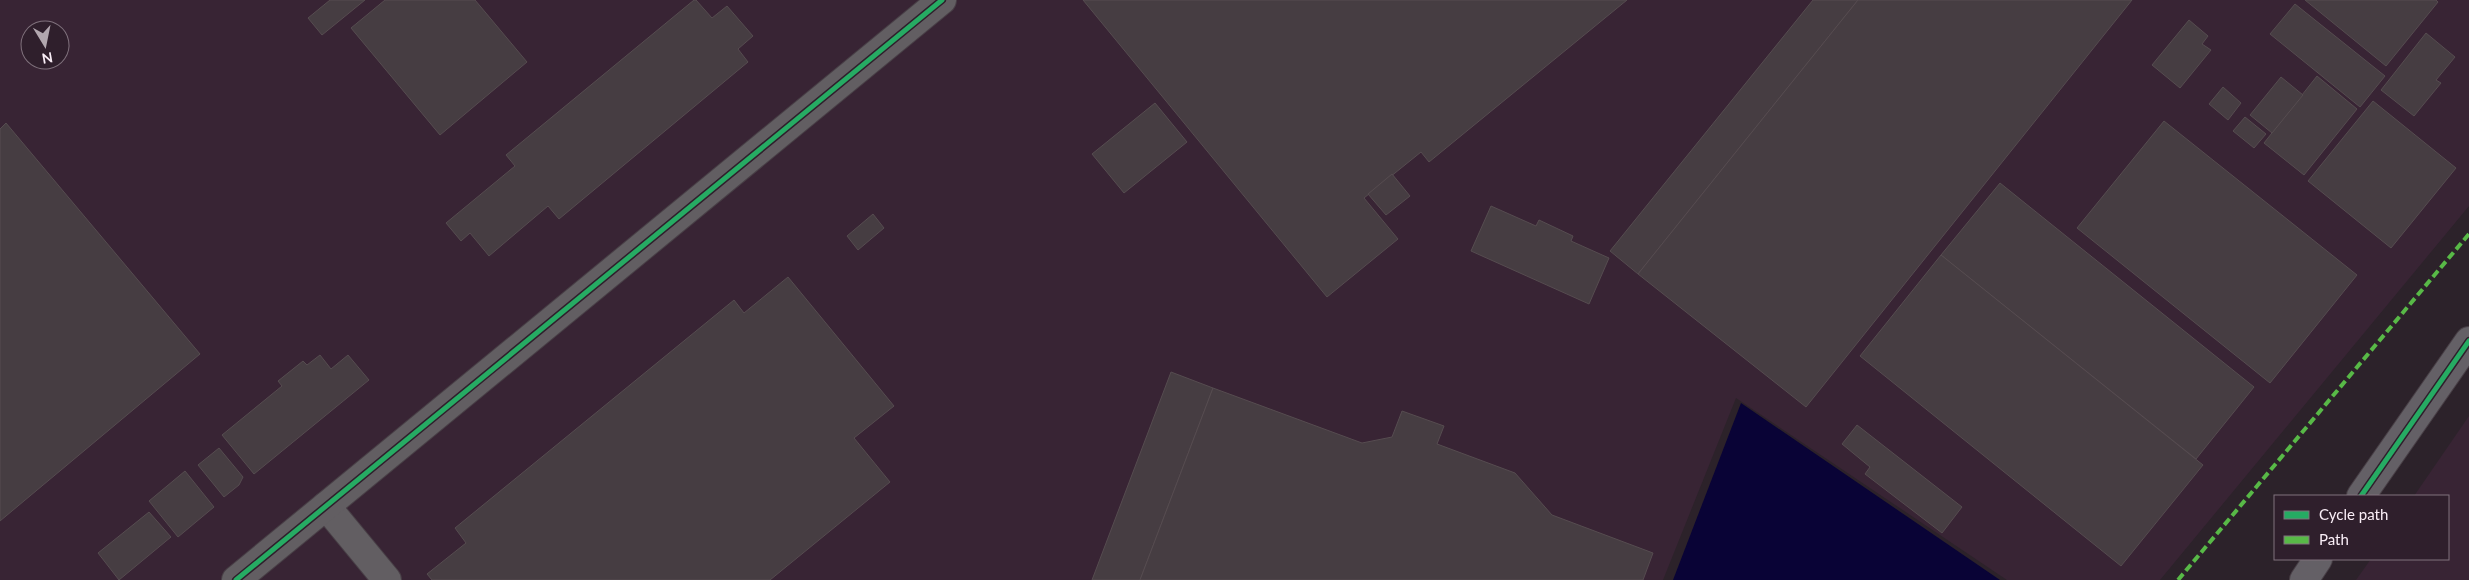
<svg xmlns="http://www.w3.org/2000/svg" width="2469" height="580" font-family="Lato,sans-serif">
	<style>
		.built { fill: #382434; fill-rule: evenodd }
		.water { fill: #090336 }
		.building { fill: #463d42; stroke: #564c50 }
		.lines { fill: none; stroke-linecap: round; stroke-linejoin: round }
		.street-casing { stroke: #483f46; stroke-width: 30 }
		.secondary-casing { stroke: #483f46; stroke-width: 30 }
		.street { stroke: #625e62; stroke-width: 28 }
		.secondary { stroke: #646066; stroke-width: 28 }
		.quiet { stroke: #58b947; stroke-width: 4; stroke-dasharray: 8 4; stroke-linecap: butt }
		.cycleway-casing { stroke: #2f1f2c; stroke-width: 8 }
		.cycleway { stroke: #26ab63; stroke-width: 5 }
	</style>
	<rect width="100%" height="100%" fill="#2c222a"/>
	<g class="built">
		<path d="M 0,0 L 2469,0 L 2469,206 L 2160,580 L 2007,580 L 1736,398 L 1663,580 L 0,580 ZM 30,30 L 60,30 L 60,60 L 30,60 Z"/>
		<path d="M 2469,416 L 2469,580 L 2356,580 L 2371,559 L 2448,559 L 2448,496 L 2414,496 Z"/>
	</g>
	<path class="water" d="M 1741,403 L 2000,580 L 1673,580 Z"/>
	<g class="building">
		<path d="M 330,0 L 365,0 L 322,35 L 308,18 Z"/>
		<path d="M 385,0 L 475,0 L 527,62 L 440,135 L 351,28 Z"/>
		<path d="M 694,0 L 696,0 L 712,18 L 727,6 L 753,36 L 738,49 L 748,62 L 559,219 L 548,206 L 489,256 L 470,233 L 461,241 L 446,223 L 515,166 L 506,155 Z"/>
		<path d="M 1083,0 L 1627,0 L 1429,162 L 1421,152 L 1364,198 L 1398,239 L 1327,297 Z"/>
		<path d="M 1813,0 L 1858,0 L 1638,274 L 1610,251 Z"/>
		<path d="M 1858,0 L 2132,0 L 1806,407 L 1638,274 Z"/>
		<path d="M 2305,0 L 2436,0 L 2438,2 L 2386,66 Z"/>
		<path d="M 2295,4 L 2385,76 L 2360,107 L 2270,34 Z"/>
		<path d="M 2189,20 L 2208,36 L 2202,44 L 2211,50 L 2180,88 L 2152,65 Z"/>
		<path d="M 2426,33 L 2455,57 L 2436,80 L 2441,83 L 2414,116 L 2381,90 Z"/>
		<path d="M 2317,76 L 2357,109 L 2304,175 L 2264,143 Z"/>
		<path d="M 2281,77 L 2303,95 L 2272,133 L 2250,115 Z"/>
		<path d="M 2223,87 L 2241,103 L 2228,120 L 2209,104 Z"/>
		<path d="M 2373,101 L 2456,168 L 2391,248 L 2308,181 Z"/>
		<path d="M 1155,103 L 1187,142 L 1124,193 L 1092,154 Z"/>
		<path d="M 2245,117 L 2266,134 L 2254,148 L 2233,131 Z"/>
		<path d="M 2164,121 L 2357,275 L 2270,383 L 2077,228 Z"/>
		<path d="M 6,123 L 200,354 L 0,521 L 0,129 Z"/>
		<path d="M 1392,174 L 1410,196 L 1386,215 L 1368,194 Z"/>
		<path d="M 2000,183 L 2254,387 L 2196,459 L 1941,255 Z"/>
		<path d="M 1491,206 L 1536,226 L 1539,220 L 1573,236 L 1571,241 L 1609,258 L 1589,304 L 1471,251 Z"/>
		<path d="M 873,214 L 884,228 L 858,250 L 847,236 Z"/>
		<path d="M 1941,255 L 2203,465 L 2121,566 L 1860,356 Z"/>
		<path d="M 788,277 L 894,406 L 854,438 L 890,482 L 770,580 L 432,580 L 427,574 L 466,543 L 455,528 L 734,300 L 744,313 Z"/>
		<path d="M 320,355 L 331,369 L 348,355 L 369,380 L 254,474 L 222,435 L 282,386 L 278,381 L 303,361 L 307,365 Z"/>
		<path d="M 1171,372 L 1213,388 L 1140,580 L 1092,580 Z"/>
		<path d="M 1213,388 L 1362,443 L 1392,437 L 1402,411 L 1444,426 L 1437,444 L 1515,473 L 1552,515 L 1653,553 L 1643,580 L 1140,580 Z"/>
		<path d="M 1857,425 L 1962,507 L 1942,533 L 1865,474 L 1870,467 L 1842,444 Z"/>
		<path d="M 219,448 L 243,477 L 239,485 L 224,497 L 198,465 Z"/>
		<path d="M 185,471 L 214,507 L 178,537 L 149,501 Z"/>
		<path d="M 149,512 L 171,537 L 119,580 L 98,553 Z"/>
	</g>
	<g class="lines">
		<defs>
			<g id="street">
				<path d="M 326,506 L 387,580"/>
				<path d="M 236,580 L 942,0"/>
			</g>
			<g id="secondary">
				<path d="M 2361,496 L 2469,341"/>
				<path d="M 2304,580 L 2318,559"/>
			</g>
		</defs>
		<use href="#street" class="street-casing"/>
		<use href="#secondary" class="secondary-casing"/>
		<use href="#street" class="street"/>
		<use href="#secondary" class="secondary"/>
		<path class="quiet" d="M 2178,580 L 2469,234"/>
		<defs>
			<g id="cycleway">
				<path d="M 2361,496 L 2469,341"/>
				<path d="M 236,580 L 942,0"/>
			</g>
		</defs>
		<use href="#cycleway" class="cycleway-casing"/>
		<use href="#cycleway" class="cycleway"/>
	</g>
	<rect x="2274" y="495" width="175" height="65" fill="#2f1f2c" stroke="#80727d"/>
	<rect x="2284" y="511" width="25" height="8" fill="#26ab63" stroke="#80727d"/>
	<text x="2319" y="520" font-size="15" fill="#faeef7">Cycle path</text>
	<rect x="2284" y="536" width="25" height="8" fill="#58b947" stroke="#80727d"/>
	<text x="2319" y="545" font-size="15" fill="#faeef7">Path</text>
	<g transform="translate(45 45) rotate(170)"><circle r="24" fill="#2f1f2c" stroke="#80727d"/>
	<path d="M0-4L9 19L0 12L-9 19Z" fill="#b2a7af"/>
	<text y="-8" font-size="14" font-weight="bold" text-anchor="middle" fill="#faeef7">N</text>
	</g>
</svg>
